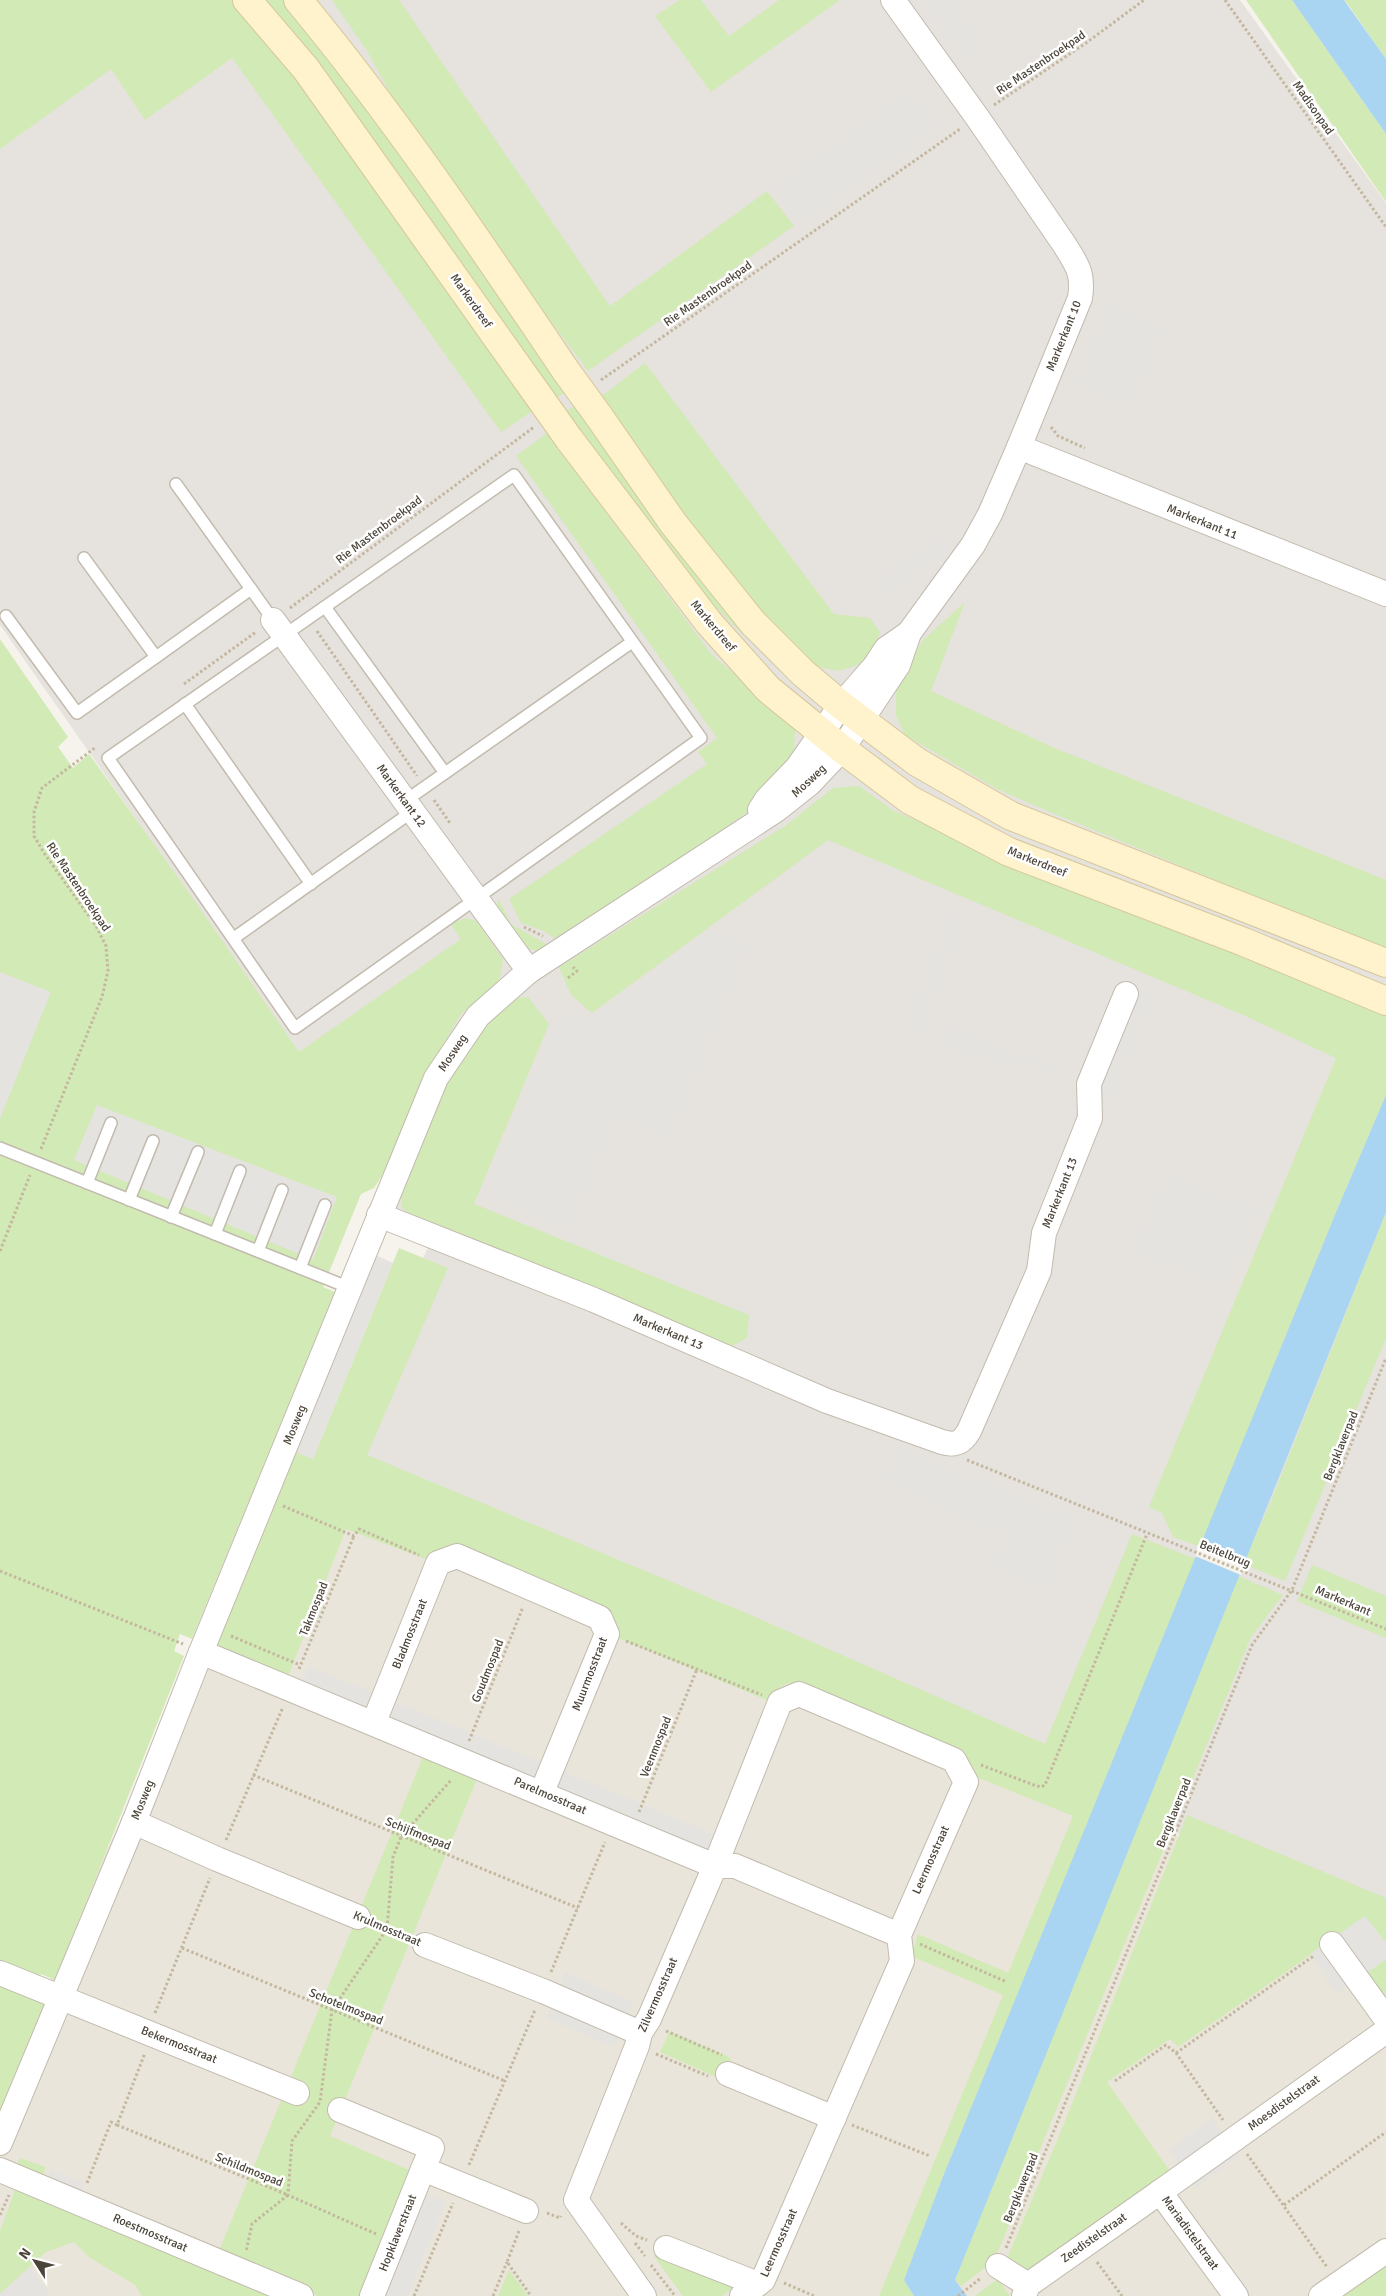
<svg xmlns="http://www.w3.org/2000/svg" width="1386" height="2296" font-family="Signika,sans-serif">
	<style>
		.residential { fill: #eae5da }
		.industrial { fill: #e6e2dd }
		.green { fill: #d2eab5 }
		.parking { fill: #e5e3e0 }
		.water { fill: #a9d4f2 }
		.pier { fill: #f6f3ec }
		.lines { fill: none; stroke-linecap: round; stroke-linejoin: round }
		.service-casing { stroke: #c2bbae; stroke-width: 14 }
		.minor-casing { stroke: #c2bbae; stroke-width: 26 }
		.secondary-casing { stroke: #d6c79b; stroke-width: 30 }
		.path { stroke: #c4b79f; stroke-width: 3; stroke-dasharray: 2.5 2.5; stroke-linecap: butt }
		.service { stroke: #fff; stroke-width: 11 }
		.minor { stroke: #fff; stroke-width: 24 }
		.secondary { stroke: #fff3cd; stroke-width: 28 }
		.secondary-bridge-casing { stroke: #d6c79b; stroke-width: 30; stroke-linecap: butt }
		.secondary-bridge { stroke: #fff3cd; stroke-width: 28 }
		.labels { text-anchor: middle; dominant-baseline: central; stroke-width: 5; stroke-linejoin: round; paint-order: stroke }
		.street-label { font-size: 12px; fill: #4b4439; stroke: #fff }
	</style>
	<rect width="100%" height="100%" fill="#f6f3ec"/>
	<path class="residential" d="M 292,1433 L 1386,1931 L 1386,2296 L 0,2296 L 0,2092 Z"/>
	<path class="industrial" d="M 23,0 L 1240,0 L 1386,203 L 1386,1930 L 343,1446 L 434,1233 L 379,1215 L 439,1112 L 299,1052 L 0,625 L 0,43 Z"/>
	<g class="green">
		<path d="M 0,0 L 237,0 L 264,29 L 534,410 L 501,432 L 232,58 L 145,120 L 111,69 L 0,149 Z"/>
		<path d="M 264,0 L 283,0 L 328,51 L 479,266 L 564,393 L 552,400 L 320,66 Z"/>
		<path d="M 332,0 L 399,0 L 610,306 L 767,191 L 794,226 L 588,371 L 485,233 L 400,111 L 367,51 Z"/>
		<path d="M 680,0 L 701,0 L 729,36 L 779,0 L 840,0 L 711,92 L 655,16 Z"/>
		<path d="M 1246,0 L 1292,0 L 1386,134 L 1386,202 Z"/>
		<path d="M 1344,0 L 1386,0 L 1386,59 L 1347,3 Z"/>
		<path d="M 645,363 L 834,614 L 870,618 L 880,632 L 874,651 L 858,665 L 838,671 L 813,666 L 760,621 L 602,400 L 603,395 Z"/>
		<path d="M 574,406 L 695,574 L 748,640 L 708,599 L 562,414 Z"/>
		<path d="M 547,433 L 712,655 L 795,726 L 794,760 L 753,808 L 561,943 L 544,931 L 521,923 L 509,899 L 707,764 L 698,752 L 717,738 L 516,456 Z"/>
		<path d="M 965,602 L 931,691 L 1052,747 L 1386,880 L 1386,950 L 1033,805 L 997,789 L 905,735 L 896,716 L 896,689 L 922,641 Z"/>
		<path d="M 0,639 L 68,737 L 58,747 L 73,768 L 89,754 L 192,897 L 299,1052 L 461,939 L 450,923 L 467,918 L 476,921 L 503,959 L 499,983 L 461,1014 L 428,1070 L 383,1174 L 374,1188 L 361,1194 L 323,1287 L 335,1292 L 192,1639 L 180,1634 L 174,1651 L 184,1656 L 55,1980 L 41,1974 L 31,1998 L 52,2006 L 0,2126 Z"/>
		<path d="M 859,786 L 894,811 L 1386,1014 L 1386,1095 L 1337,1210 L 1201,1547 L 1173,1537 L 1162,1513 L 1149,1507 L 1336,1058 L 1243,1015 L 828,840 L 592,1013 L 571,995 L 559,967 L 785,826 L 833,788 Z"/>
		<path d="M 499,899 L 511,924 L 553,948 L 542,951 L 522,948 L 494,911 Z"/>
		<path d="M 528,997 L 549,1024 L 474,1204 L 749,1315 L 747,1338 L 730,1347 L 417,1220 L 402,1208 L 400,1192 C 423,1136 455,1032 509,1000 C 514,997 523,998 528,997 Z"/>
		<path d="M 1386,1212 L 1386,1338 L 1285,1581 L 1243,1564 L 1271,1501 Z"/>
		<path d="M 399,1248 L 448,1268 L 367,1455 L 746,1613 L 1045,1744 L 1132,1534 L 1196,1559 L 942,2179 L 904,2280 L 914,2296 L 879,2296 L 1003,1995 L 911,1956 L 918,1934 L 1008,1973 L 1073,1816 L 974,1776 L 815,1693 L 789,1683 L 779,1688 L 769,1701 L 618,1638 L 618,1625 L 609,1614 L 450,1547 L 438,1549 L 428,1560 L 346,1529 L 288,1676 L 213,1645 L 293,1451 L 313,1459 Z"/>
		<path d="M 1312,1565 L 1386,1596 L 1386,1638 L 1297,1601 Z"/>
		<path d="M 1238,1576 L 1283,1595 L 1251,1637 L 994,2261 L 961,2286 L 955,2280 Z"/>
		<path d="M 423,1757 L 477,1779 L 330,2136 L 414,2172 L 363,2296 L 317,2296 L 303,2283 L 218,2253 Z"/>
		<path d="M 1187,1815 L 1386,1898 L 1386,1943 L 1365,1917 L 1178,2047 L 1170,2039 L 1107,2082 L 1169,2170 L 1024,2276 L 1005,2263 L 1059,2136 Z"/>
		<path d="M 1386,1959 L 1386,2016 L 1351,1983 Z"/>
		<path d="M 670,2031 L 731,2058 L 721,2079 L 660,2052 Z"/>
		<path d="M 20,2158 L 46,2167 L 41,2179 L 15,2170 Z"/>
		<path d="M 17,2184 L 282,2296 L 142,2296 L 135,2285 L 89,2257 L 74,2242 L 46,2252 L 0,2294 L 0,2231 Z"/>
		<path d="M 653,2255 L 739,2284 L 722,2296 L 683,2296 Z"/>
		<path d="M 1386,2255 L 1386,2296 L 1328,2296 Z"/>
		<path d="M 509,2270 L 528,2296 L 498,2296 Z"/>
		<path d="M 998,2279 L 1010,2296 L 975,2296 Z"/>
	</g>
	<g class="parking">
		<path d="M 921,0 L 951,0 L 985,48 L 965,63 Z"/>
		<path d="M 911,90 L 938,127 L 799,222 L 773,187 Z"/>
		<path d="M 1108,302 L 1164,328 L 1132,406 L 1075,385 Z"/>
		<path d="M 939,536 L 952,546 L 881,599 L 874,587 L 877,579 Z"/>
		<path d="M 951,911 L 966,921 L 917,1040 L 903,1037 Z"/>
		<path d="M 710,931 L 748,946 L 669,1137 L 615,1115 L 569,1227 L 565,1228 L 484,1196 L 553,1028 L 576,1008 L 589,1020 Z"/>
		<path d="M 0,972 L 51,992 L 0,1119 Z"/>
		<path d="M 1137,989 L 1153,994 L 1112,1098 L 1097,1094 Z"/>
		<path d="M 946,1025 L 1080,1079 L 938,1046 Z"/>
		<path d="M 97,1105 L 337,1197 L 313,1260 L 74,1160 Z"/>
		<path d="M 1166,1175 L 1259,1209 L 1226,1287 L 1133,1251 Z"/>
		<path d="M 371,1253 L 393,1263 L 313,1459 L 293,1451 Z"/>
		<path d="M 898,1448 L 1075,1520 L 1046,1589 L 995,1567 L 1007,1535 L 883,1481 Z"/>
		<path d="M 309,1666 L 714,1834 L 706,1852 L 301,1685 Z"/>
		<path d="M 1365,1916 L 1386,1943 L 1386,1959 L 1337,1994 L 1310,1954 Z"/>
		<path d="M 565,1972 L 633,2002 L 615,2047 L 546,2018 Z"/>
		<path d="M 1212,2118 L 1239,2156 L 1195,2188 L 1169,2150 Z"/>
		<path d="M 51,2170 L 85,2183 L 80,2194 L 46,2183 Z"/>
		<path d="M 422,2193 L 446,2202 L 407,2296 L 378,2296 Z"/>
		<path d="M 30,2267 L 50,2296 L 0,2296 L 0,2294 Z"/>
	</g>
	<g class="water">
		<path d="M 1292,0 L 1344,0 L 1386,59 L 1386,134 Z"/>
		<path d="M 1386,1095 L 1386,1212 L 955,2280 L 967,2296 L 914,2296 L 904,2280 L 942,2179 L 1337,1210 Z"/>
	</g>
	<path class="pier" d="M 1198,1547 L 1245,1566 L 1241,1575 L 1195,1556 Z"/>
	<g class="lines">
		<defs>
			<g id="service">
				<path d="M 514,475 L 701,738 L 295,1028 L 108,758 Z"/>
				<path d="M 176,484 L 251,589"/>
				<path d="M 325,607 L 445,773 L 632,642"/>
				<path d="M 6,616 L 77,713 L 156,657 L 84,558"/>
				<path d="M 156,657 L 251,589 L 273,620"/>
				<path d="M 185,704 L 311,884"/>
				<path d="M 405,801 L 445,773"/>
				<path d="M 234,938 L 413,811"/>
				<path d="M 0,1148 L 350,1288"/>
				<path d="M 87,1183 L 111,1123"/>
				<path d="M 129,1200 L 153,1141"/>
				<path d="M 171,1217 L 198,1152"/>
				<path d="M 215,1234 L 240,1171"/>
				<path d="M 258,1251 L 282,1190"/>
				<path d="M 300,1268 L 325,1205"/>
			</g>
			<g id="minor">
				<path d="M 1019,447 L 1386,594"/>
				<path d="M 273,620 L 529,971"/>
				<path d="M 760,810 L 767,799 L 797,768 L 841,705 L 875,666 L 886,649 L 909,633"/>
				<path d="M 379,1215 L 594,1300 L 827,1401 L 942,1442 C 955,1446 962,1443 969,1431 L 1039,1271 L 1044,1233 L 1090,1118 L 1089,1084 L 1126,994"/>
				<path d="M 201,1652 L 715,1866 L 735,1866 L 899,1935"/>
				<path d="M 374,1722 L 438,1563 L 457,1556 L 600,1618 L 607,1634 L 542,1792"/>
				<path d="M 134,1822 L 217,1859 L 358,1917"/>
				<path d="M 1332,1944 L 1386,2019"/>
				<path d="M 425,1945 L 543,1991 L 640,2033"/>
				<path d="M 0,1973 L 297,2093"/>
				<path d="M 728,2074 L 834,2118"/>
				<path d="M 340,2110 L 432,2148 L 423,2169 L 526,2211"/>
				<path d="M 0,2143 L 134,1822 L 201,1652 L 436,1078 L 478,1016 L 529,971 L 776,810 L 810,783 L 842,749 L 898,665 L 909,633 L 973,545 L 990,514 L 1019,447 L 1080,298 C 1084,273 1077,265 1064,244 L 977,117 L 893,0"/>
				<path d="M 0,2170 L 301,2296"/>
				<path d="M 666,2248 L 758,2284"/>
				<path d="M 998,2266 L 1028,2285"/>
				<path d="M 372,2296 L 423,2169"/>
				<path d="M 644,2296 L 576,2200 L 637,2046 L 640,2033 L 649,2019 L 715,1866 L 780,1702 L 799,1694 L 954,1760 L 966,1782 L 899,1935 L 902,1961 L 763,2280 L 742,2296"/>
				<path d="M 1024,2296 L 1028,2285 L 1160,2192"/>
				<path d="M 1236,2296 L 1160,2192 L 1386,2031"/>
				<path d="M 1321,2296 L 1386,2251"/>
			</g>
			<g id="secondary">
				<path d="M 247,0 L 306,69 L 535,391"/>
				<path d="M 298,0 C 395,117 481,245 566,371"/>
				<path d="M 598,415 L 673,523 L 753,623 L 803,673 L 841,705 L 917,762 L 1011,816 L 1386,963"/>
				<path d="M 569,439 L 709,623 L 768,689 L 842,749 L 910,800 L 1009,852 L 1244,942 L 1386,1001"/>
			</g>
		</defs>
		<use href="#service" class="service-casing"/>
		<use href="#minor" class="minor-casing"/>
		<use href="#secondary" class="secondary-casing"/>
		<g class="path">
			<path d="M 1225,0 L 1386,227"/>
			<path d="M 994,105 L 1086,43 L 1144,0"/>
			<path d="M 601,380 L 960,129"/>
			<path d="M 1051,427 L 1058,436 L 1085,448"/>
			<path d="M 290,608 L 534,427"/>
			<path d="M 317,631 L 417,776"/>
			<path d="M 184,684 L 256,632"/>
			<path d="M 434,800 L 450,823"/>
			<path d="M 524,927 L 543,936"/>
			<path d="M 568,978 L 577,971 L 573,967"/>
			<path d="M 41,1149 L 102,997 L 108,971 L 106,946 L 96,926 L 44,853 L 34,836 L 34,812 L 42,788 L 96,747"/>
			<path d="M 0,1251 L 30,1175"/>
			<path d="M 967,1460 L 1386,1629"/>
			<path d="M 283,1506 L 354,1536 L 359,1529 L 419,1555"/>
			<path d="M 0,1571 L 183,1644"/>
			<path d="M 231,1636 L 300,1665"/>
			<path d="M 626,1641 L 762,1695"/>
			<path d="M 299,1669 L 354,1536"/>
			<path d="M 469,1741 L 523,1607"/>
			<path d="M 981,1765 L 1034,1785 L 1041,1787 L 1045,1785 L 1147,1534"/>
			<path d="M 253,1775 L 578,1908"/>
			<path d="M 639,1812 L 697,1669"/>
			<path d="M 226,1840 L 283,1707"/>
			<path d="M 377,1925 L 406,1937"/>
			<path d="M 920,1944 L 1007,1982"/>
			<path d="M 182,1948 L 505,2081"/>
			<path d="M 551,1972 L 605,1842"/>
			<path d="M 155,2013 L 210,1878"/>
			<path d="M 666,2031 L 722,2055"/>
			<path d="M 1176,2053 L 1315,1955"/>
			<path d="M 656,2054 L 708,2076"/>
			<path d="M 1115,2081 L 1166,2045 L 1176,2053 L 1223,2120"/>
			<path d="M 117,2125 L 288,2195 L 252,2224 L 246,2252"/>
			<path d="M 852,2125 L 930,2156"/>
			<path d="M 1247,2154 L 1327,2267"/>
			<path d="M 469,2165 L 535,2010"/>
			<path d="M 87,2183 L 111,2122 L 117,2125 L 145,2053"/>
			<path d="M 1284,2205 L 1386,2132"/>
			<path d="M 547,2213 L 560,2218 L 561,2216"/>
			<path d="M 0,2215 L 9,2195"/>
			<path d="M 621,2223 L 636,2236 L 647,2240"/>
			<path d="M 519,2231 L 507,2262 L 531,2296"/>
			<path d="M 376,2234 L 288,2195 L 292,2141 L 320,2102 L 332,2010 L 387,1929 L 393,1857 L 401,1837 L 452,1779"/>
			<path d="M 635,2243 L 645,2256"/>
			<path d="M 1006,2248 L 1252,1645 L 1292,1590 L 1386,1358"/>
			<path d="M 1097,2262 L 1122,2296"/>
			<path d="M 651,2265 L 675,2296"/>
			<path d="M 784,2283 L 814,2296"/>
			<path d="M 414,2296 L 453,2203"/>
			<path d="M 493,2296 L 507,2262"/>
			<path d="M 958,2296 L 981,2278"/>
		</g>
		<use href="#service" class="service"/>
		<use href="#minor" class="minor"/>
		<use href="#secondary" class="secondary"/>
		<defs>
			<g id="secondary-bridge">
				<path d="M 566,371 L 598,415"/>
				<path d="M 535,391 L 569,439"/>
			</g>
		</defs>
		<use href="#secondary-bridge" class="secondary-bridge-casing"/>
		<use href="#secondary-bridge" class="secondary-bridge"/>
	</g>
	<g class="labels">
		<g class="street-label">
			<text transform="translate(1041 63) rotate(-34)">Rie Mastenbroekpad</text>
			<text transform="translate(1313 108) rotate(55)">Madisonpad</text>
			<text transform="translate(708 294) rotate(-35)">Rie Mastenbroekpad</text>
			<text transform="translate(471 301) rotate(55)">Markerdreef</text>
			<text transform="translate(1064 336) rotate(-68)">Markerkant 10</text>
			<text transform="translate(1202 522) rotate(22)">Markerkant 11</text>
			<text transform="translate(379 530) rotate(-37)">Rie Mastenbroekpad</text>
			<text transform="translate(713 626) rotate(50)">Markerdreef</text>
			<text transform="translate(809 781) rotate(-43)">Mosweg</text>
			<text transform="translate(401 796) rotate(54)">Markerkant 12</text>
			<text transform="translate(1037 862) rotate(22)">Markerdreef</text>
			<text transform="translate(78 887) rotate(56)">Rie Mastenbroekpad</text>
			<text transform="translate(453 1053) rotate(-56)">Mosweg</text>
			<text transform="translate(1060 1193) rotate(-68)">Markerkant 13</text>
			<text transform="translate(668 1332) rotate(23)">Markerkant 13</text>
			<text transform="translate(295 1425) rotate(-68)">Mosweg</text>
			<text transform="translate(1341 1446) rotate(-68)">Bergklaverpad</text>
			<text transform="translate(1225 1554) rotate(22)">Beitelbrug</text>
			<text transform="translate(1343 1601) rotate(23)">Markerkant</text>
			<text transform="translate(314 1609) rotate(-68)">Takmospad</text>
			<text transform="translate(410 1634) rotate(-68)">Bladmosstraat</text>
			<text transform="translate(488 1671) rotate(-68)">Goudmospad</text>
			<text transform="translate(590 1674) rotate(-69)">Muurmosstraat</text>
			<text transform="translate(656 1747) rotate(-68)">Veenmospad</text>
			<text transform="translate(550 1796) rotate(23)">Parelmosstraat</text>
			<text transform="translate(143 1800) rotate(-68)">Mosweg</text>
			<text transform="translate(1174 1813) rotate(-68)">Bergklaverpad</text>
			<text transform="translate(418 1834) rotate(22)">Schijfmospad</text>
			<text transform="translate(931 1860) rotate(-66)">Leermosstraat</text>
			<text transform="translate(387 1929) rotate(23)">Krulmosstraat</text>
			<text transform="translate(658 1995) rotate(-66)">Zilvermosstraat</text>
			<text transform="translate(346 2007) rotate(22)">Schotelmospad</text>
			<text transform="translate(179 2045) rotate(22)">Bekermosstraat</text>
			<text transform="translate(1284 2103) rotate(-36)">Moesdistelstraat</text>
			<text transform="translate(249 2170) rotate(22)">Schildmospad</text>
			<text transform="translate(1021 2188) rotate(-68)">Bergklaverpad</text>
			<text transform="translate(150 2233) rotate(23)">Roestmosstraat</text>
			<text transform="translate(398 2233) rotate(-68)">Hopklaverstraat</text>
			<text transform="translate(1190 2233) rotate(54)">Mariadistelstraat</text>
			<text transform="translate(1094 2238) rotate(-35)">Zeedistelstraat</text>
			<text transform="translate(779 2243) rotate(-66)">Leermosstraat</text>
		</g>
	</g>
	<g transform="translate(35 2261) rotate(306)" stroke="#ffffff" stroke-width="4" paint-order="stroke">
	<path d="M0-4L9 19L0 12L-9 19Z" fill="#4b4439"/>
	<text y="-8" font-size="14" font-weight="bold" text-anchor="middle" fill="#4b4439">N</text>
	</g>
</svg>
